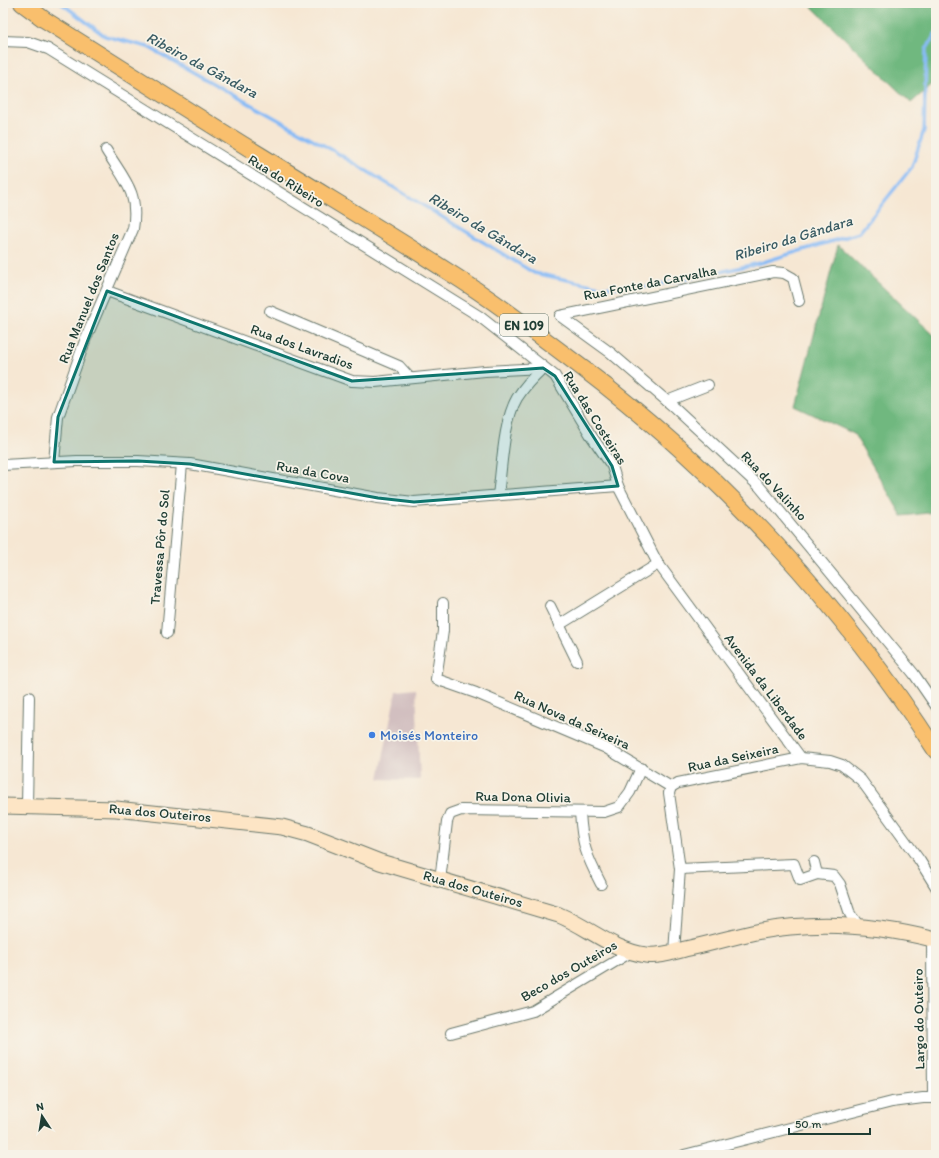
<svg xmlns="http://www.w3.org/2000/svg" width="939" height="1158" font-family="Itim,sans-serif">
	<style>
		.industrial { fill: #d2bfc0 }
		.forest { fill: #6fb87f; stroke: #477a5a }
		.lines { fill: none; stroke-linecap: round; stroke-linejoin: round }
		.stream { stroke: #88bbf6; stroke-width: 3.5 }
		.street-casing { stroke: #6a786c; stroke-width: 12 }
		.secondary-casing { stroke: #6a786c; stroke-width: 17 }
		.primary-casing { stroke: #6a786c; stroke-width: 18 }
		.street { stroke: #fff; stroke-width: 10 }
		.secondary { stroke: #fde5c5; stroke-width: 15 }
		.primary { stroke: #f9bf6d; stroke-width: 16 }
		.marked { fill: #0f766e; fill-opacity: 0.2; stroke: #0f766e; stroke-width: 3; stroke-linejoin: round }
		.shop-dot { fill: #3f7fe0; stroke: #f7f3e8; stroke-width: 1.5 }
		.labels { text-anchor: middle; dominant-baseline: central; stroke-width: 3.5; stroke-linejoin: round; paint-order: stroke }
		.shield { fill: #f7f3e8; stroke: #60746a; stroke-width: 1 }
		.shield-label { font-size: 13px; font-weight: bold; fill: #1f3d34 }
		.street-label { font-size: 14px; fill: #1f3d34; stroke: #f7f3e8 }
		.shop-label { font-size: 14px; fill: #366cbe; stroke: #f7f3e8; text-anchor: start }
		.water-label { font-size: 15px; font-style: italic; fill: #395c64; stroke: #f7f3e8 }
	</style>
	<rect width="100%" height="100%" fill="#f7f3e8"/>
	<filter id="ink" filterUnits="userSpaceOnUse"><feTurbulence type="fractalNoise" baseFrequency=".025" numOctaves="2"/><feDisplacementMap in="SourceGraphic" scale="8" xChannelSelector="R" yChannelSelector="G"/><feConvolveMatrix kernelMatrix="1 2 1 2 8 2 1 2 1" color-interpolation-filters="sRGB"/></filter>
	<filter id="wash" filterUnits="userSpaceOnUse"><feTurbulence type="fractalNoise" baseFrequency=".012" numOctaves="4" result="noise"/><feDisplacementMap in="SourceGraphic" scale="16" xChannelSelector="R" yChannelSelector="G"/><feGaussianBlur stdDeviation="0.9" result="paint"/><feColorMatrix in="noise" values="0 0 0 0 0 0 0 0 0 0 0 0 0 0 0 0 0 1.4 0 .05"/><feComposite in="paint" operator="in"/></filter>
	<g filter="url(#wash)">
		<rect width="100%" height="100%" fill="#f6e7d3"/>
		<path class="industrial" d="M 416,689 L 420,780 L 379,779 L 396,691 Z"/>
		<g class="forest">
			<path d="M 808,3 L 936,3 L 936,81 L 911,103 Z"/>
			<path d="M 838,245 L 936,337 L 936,512 L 902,516 L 854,434 L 795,406 Z"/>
		</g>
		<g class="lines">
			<path class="stream" d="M 61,3 L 105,36 L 148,47 L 334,151 L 534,273 L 601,287 L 643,287 L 684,280 L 760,263 L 859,233 L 912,167 L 924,130 L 926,50 L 936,33"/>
		</g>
	</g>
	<g filter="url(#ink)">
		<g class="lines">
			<defs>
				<g id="street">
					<path d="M 3,41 L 28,42 L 48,49 L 479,316 L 555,376 L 590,434 L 612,466 L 618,486 L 657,562 L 801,758"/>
					<path d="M 107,291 L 352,381 L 375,382 L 485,371 L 543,368"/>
					<path d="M 270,311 L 399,366 L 410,378"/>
					<path d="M 560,316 L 611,353 L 675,408 L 759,486 L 914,674 L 936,706"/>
					<path d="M 560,316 L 773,272 L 784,273 L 793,278 L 799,301"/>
					<path d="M 667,401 L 708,385"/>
					<path d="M 54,462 L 58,417 L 86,338 L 133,229 C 139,192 125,181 106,150"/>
					<path d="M 3,465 L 77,461 L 138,461 L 190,464 L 378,498 L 414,502 L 618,486"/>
					<path d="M 498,495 C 502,468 503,422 517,398 C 524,387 533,377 543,368"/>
					<path d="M 443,603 L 443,631 L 436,679 L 476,693 L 606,748 L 671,787"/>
					<path d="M 550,606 L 577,661"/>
					<path d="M 559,625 L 658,564"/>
					<path d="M 167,633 L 182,464"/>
					<path d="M 671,787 L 678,783 L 801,758 L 830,761 L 842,765 L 861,780 L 920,861 L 936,887"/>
					<path d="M 671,787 L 669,793 L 680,869 L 674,952"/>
					<path d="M 27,806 L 29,697"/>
					<path d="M 580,812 C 582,845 586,855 601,884"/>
					<path d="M 814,862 L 817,874 L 834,876 L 840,884 L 850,914 L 859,926"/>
					<path d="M 680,869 L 794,864 L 800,880 L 817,874"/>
					<path d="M 440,881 L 447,822 L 450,814 L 461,810 L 604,812 L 619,807 L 630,792 L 641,768"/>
					<path d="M 932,939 L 933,1098"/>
					<path d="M 451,1033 L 533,1011 L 631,952"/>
					<path d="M 684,1155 L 892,1102 L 923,1098 L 936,1098"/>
				</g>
				<path id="secondary" d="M 3,806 L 116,809 L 282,827 L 308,834 L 380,862 L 559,915 C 588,927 614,951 646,955 C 659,957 673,952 685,949 C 709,944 732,937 756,932 C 816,920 877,925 936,940"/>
				<path id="primary" d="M 22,3 L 45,20 C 118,66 190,112 263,157 C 324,195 387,232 447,271 C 495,301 540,336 585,370 C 721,473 844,608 936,751"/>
			</defs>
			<use href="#street" class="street-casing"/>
			<use href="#secondary" class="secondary-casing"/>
			<use href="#primary" class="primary-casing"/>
			<use href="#street" class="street"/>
			<use href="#secondary" class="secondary"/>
			<use href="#primary" class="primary"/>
		</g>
	</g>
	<path class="marked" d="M 107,291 L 352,381 L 543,368 L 555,376 L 612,466 L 618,486 L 414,502 L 378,498 L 190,464 L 138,461 L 54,462 L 58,417 Z"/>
	<circle class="shop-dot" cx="372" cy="735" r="4"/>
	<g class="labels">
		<rect class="shield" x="500" y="314" width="48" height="22" rx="3"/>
		<g class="shield-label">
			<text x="524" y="325">EN 109</text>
		</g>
		<g class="street-label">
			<text transform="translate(286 181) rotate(32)">Rua do Ribeiro</text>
			<text transform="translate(650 283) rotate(-11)">Rua Fonte da Carvalha</text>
			<text transform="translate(89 298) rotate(-68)">Rua Manuel dos Santos</text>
			<text transform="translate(302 347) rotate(20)">Rua dos Lavradios</text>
			<text transform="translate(595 418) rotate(58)">Rua das Costeiras</text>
			<text transform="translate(313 472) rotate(10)">Rua da Cova</text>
			<text transform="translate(774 486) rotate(47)">Rua do Valinho</text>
			<text transform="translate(160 547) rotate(-85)">Travessa Pôr do Sol</text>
			<text transform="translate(766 687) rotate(53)">Avenida da Liberdade</text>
			<text transform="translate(572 720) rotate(24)">Rua Nova da Seixeira</text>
			<text transform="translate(733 758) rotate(-12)">Rua da Seixeira</text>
			<text transform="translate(523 797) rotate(1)">Rua Dona Olivia</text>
			<text transform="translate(160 813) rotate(5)">Rua dos Outeiros</text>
			<text transform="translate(473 889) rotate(16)">Rua dos Outeiros</text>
			<text transform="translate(569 971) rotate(-30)">Beco dos Outeiros</text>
			<text transform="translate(919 1019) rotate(-91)">Largo do Outeiro</text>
		</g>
		<g class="shop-label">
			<text x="380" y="735">Moisés Monteiro</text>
		</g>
		<g class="water-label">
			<text transform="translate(202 65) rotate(28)">Ribeiro da Gândara</text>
			<text transform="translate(483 228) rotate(31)">Ribeiro da Gândara</text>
			<text transform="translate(793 238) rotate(-17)">Ribeiro da Gândara</text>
		</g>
	</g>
	<rect width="939" height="1158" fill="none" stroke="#f7f3e8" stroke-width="16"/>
	<g transform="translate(42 1116) rotate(348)" stroke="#f7f3e8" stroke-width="3" paint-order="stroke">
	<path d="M0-3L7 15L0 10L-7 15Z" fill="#1f3d34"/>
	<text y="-6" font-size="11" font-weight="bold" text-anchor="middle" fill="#1f3d34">N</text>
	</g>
	<path d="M789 1128v6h81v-6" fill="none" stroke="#1f3d34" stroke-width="2"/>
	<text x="795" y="1128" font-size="12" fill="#1f3d34" stroke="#f7f3e8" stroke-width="3" paint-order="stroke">50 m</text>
</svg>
